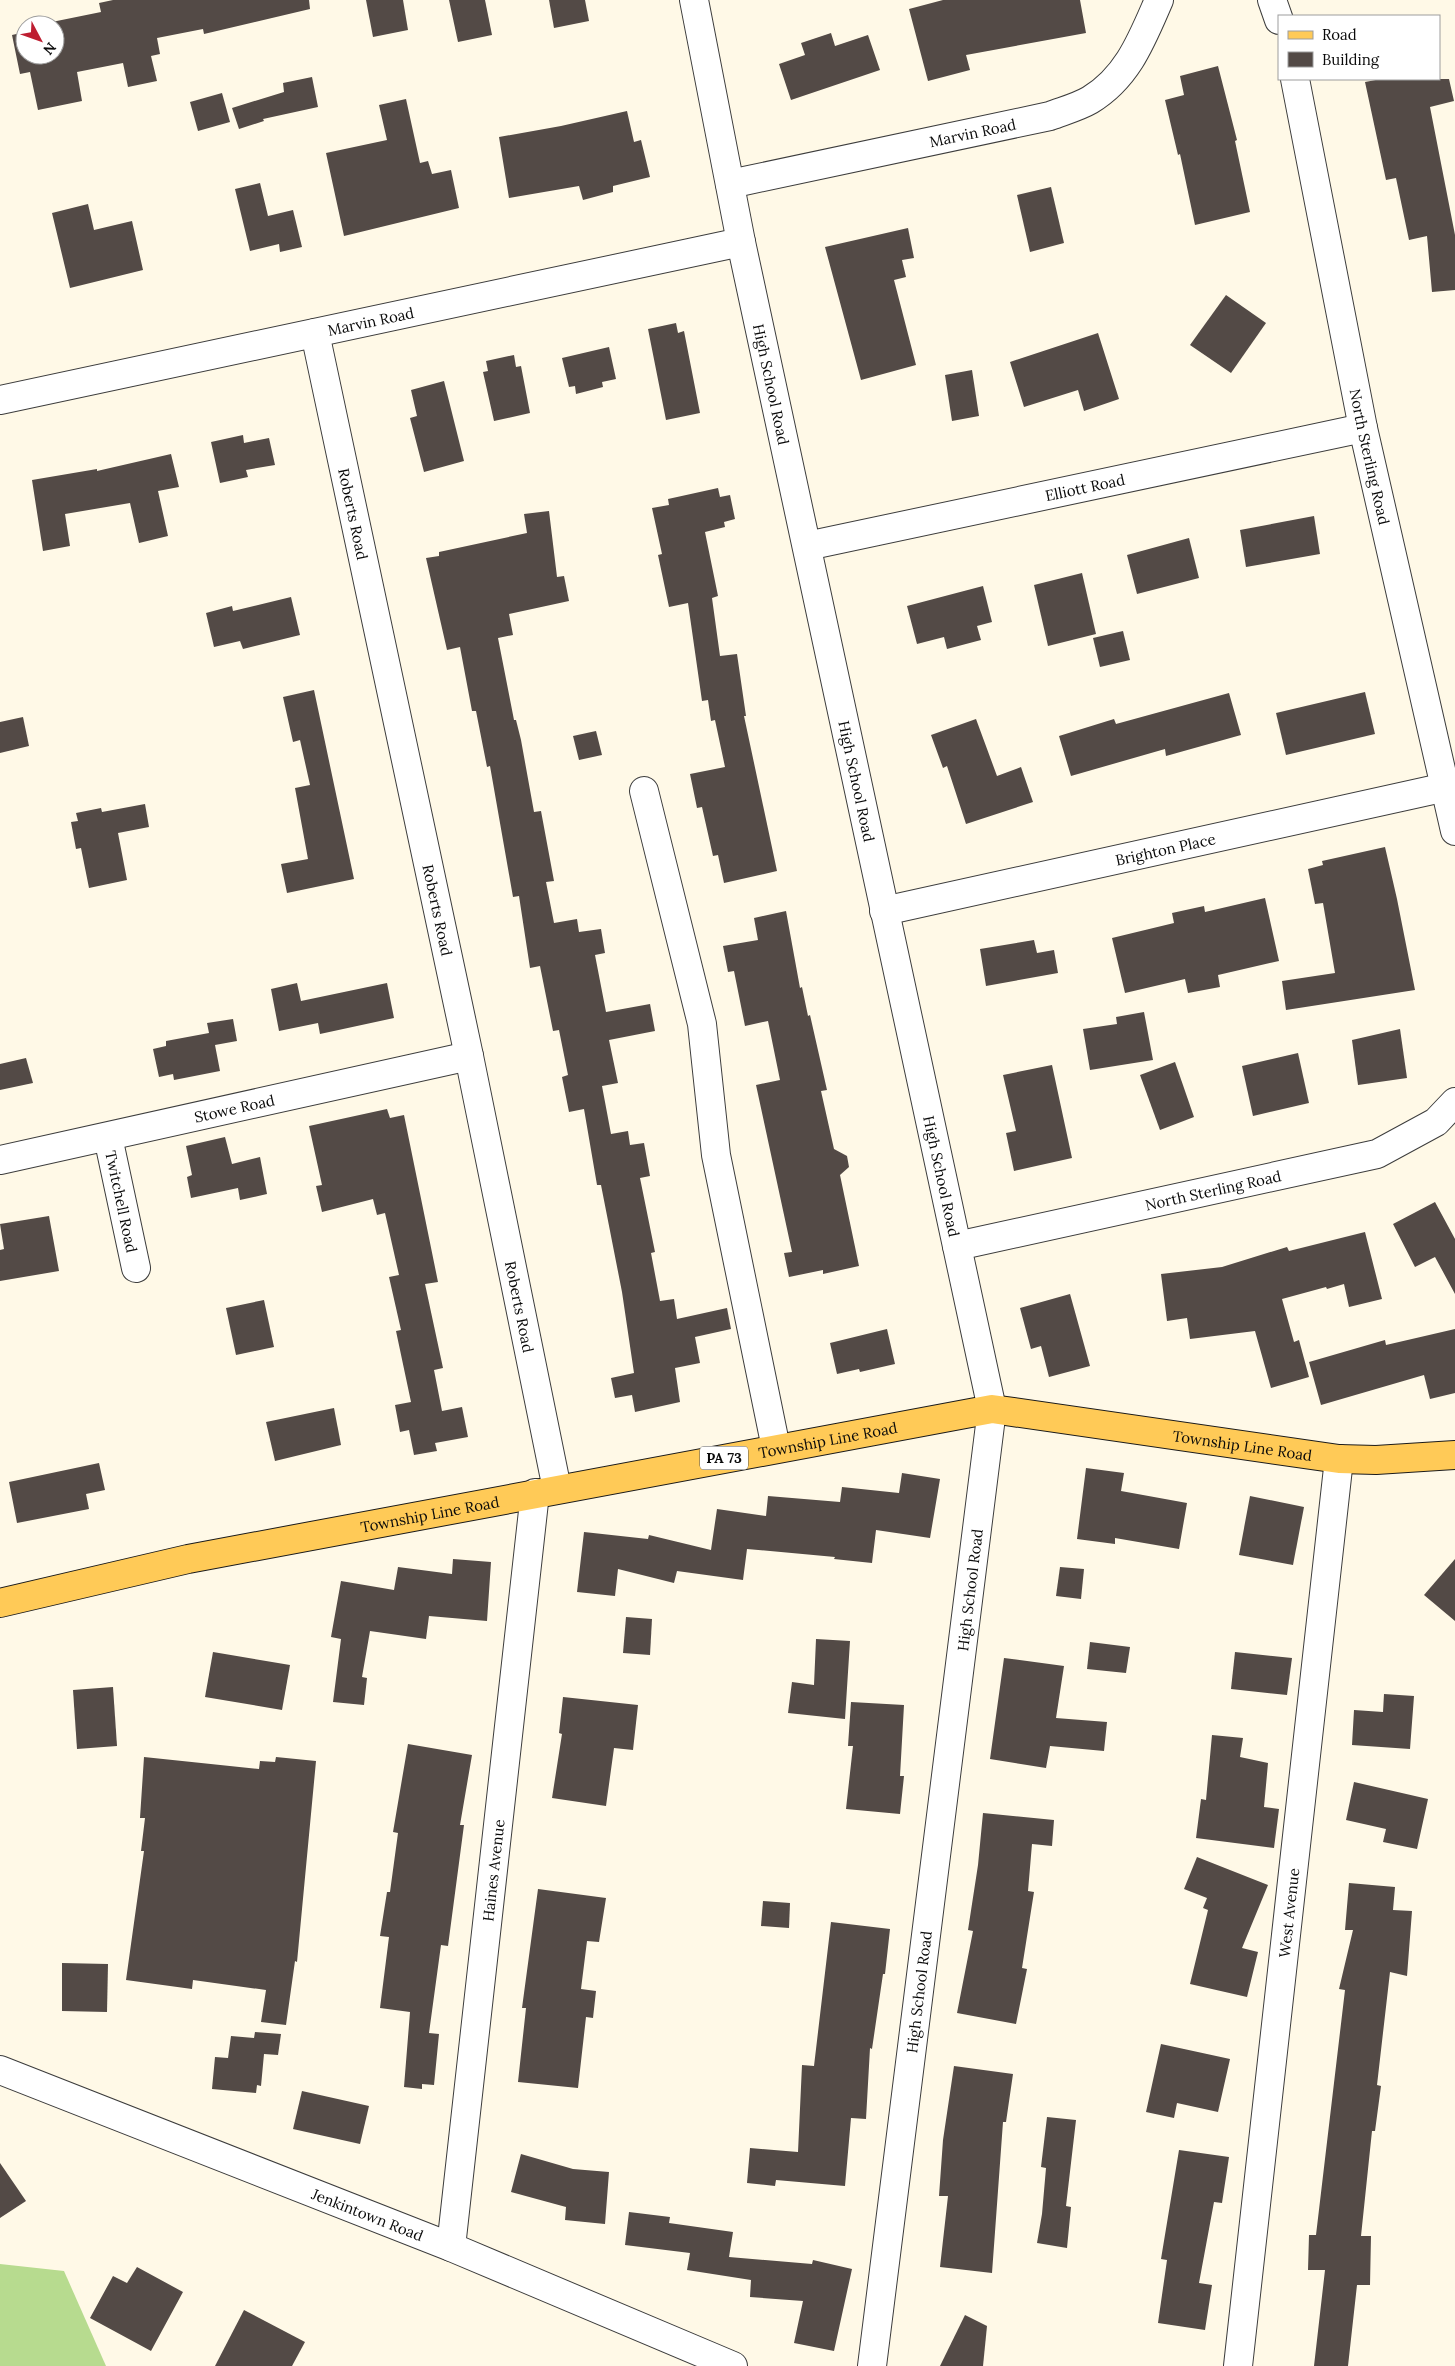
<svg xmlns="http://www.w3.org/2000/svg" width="1455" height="2366" font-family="Lora,serif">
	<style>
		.forest { fill: #b7db8f }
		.building { fill: #534a46 }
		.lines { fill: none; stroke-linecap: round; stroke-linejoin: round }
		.minor-casing { stroke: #3d3d3d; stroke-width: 30 }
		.major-casing { stroke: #1b1b1b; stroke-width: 30 }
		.minor { stroke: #fff; stroke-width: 28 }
		.major { stroke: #ffca57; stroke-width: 28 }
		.labels { text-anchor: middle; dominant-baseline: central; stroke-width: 5; stroke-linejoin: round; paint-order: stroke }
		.shield { fill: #fff; stroke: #545454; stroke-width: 1 }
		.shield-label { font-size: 14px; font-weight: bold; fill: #0a0a0a }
		.street-label { font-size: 15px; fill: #0a0a0a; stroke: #fff }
	</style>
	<rect width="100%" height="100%" fill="#fff9e7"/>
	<path class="forest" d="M 0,2264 L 64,2271 L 106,2366 L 0,2366 Z"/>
	<g class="building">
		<path d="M 113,0 L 309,0 L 310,9 L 204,34 L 203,29 L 157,38 L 160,54 L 151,56 L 157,81 L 128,87 L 123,63 L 77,72 L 82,101 L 38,110 L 30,72 L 20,74 L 12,35 L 25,32 L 25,55 L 55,55 L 55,25 L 42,24 L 101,12 L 99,3 Z"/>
		<path d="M 366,0 L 403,0 L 408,30 L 373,37 Z"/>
		<path d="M 449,0 L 485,0 L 492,35 L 458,42 Z"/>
		<path d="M 549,0 L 585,0 L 589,21 L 554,28 Z"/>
		<path d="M 943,0 L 1080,0 L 1086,33 L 966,55 L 970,70 L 928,81 L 909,9 Z"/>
		<path d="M 831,33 L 835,46 L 868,35 L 880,70 L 791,100 L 779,64 L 805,55 L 801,43 Z"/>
		<path d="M 1218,66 L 1237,140 L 1235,141 L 1250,212 L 1195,225 L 1180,154 L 1178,155 L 1165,100 L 1184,95 L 1180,76 Z"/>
		<path d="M 312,77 L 318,107 L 263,119 L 264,121 L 239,129 L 232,108 L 284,92 L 283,83 Z"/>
		<path d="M 1381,79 L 1449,79 L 1454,101 L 1430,107 L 1455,235 L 1455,290 L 1432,292 L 1427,236 L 1409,240 L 1396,178 L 1386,180 L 1365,82 Z"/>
		<path d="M 222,93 L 230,122 L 198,131 L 190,102 Z"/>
		<path d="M 406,99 L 420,163 L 428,161 L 432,174 L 451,170 L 459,208 L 344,236 L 326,153 L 387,140 L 379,105 Z"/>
		<path d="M 627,111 L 634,142 L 641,140 L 650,177 L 613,186 L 613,192 L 583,200 L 579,186 L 509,198 L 499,137 L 561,126 Z"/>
		<path d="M 260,183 L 268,216 L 293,210 L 302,247 L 280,252 L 279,244 L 250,251 L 235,189 Z"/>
		<path d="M 1051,187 L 1064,243 L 1030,252 L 1017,195 Z"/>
		<path d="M 88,204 L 94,230 L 132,221 L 143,270 L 70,288 L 52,213 Z"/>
		<path d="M 908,228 L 914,258 L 902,260 L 906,277 L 894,280 L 916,365 L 861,380 L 825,247 Z"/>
		<path d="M 1226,295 L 1266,323 L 1231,373 L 1190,345 Z"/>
		<path d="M 676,323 L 678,333 L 684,331 L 700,413 L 666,420 L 648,329 Z"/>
		<path d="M 1098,333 L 1119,399 L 1084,411 L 1078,390 L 1024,407 L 1010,362 Z"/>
		<path d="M 609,347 L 616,379 L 602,382 L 603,387 L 576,394 L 575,386 L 569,387 L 562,358 Z"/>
		<path d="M 514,355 L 516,367 L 521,366 L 530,413 L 494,421 L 483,372 L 488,371 L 486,361 Z"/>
		<path d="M 972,370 L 979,416 L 952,421 L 945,375 Z"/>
		<path d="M 444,381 L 464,461 L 424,472 L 410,418 L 417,416 L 411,390 Z"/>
		<path d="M 243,435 L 244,443 L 269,438 L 275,465 L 246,470 L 248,477 L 220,483 L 211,442 Z"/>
		<path d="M 171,454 L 179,487 L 158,491 L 168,536 L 139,543 L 130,503 L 65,514 L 70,546 L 43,551 L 32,480 L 97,469 L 97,471 Z"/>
		<path d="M 718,488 L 720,497 L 730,495 L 735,519 L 724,522 L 725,527 L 705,532 L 718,596 L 712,598 L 720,656 L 737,654 L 746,716 L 744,716 L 777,871 L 724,883 L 718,855 L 713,856 L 702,807 L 697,808 L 690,774 L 725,767 L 715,720 L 711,721 L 708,700 L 702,701 L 688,603 L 669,607 L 658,555 L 662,554 L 652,508 L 669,505 L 668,499 Z"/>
		<path d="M 549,511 L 557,577 L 564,576 L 569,601 L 509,614 L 513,635 L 498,638 L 514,720 L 516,720 L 521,740 L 534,812 L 541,811 L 554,881 L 546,882 L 554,923 L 577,919 L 579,932 L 601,929 L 605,953 L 595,955 L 606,1012 L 650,1004 L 655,1031 L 609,1040 L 618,1083 L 602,1086 L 611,1134 L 628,1131 L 630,1145 L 644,1143 L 650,1176 L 640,1178 L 655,1252 L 651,1253 L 660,1301 L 674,1299 L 677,1319 L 727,1308 L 731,1329 L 695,1337 L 700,1363 L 675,1368 L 680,1402 L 635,1412 L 632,1395 L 615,1398 L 611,1378 L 634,1373 L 622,1292 L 601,1185 L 597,1185 L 584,1109 L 569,1112 L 562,1077 L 568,1075 L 559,1030 L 553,1031 L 540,966 L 530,968 L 519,896 L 513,897 L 490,766 L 487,767 L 476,711 L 472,711 L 460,647 L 447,650 L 426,558 L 439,556 L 439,552 L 527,533 L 524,514 Z"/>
		<path d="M 1314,516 L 1320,554 L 1246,567 L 1240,530 Z"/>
		<path d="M 1189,538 L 1199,578 L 1137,594 L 1127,555 Z"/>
		<path d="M 1082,573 L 1096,634 L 1048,646 L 1034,585 Z"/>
		<path d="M 983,586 L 992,622 L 977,626 L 981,640 L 947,649 L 944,637 L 917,644 L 907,606 Z"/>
		<path d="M 291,597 L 300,635 L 243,649 L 240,641 L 214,647 L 206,613 L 232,606 L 233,611 Z"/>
		<path d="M 1123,631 L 1130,660 L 1100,667 L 1093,638 Z"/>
		<path d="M 314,690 L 354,879 L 287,893 L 281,864 L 308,859 L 295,788 L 310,785 L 300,740 L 293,742 L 283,697 Z"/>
		<path d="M 1365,692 L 1375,734 L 1286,755 L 1276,713 Z"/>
		<path d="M 1229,693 L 1241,735 L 1166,756 L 1165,749 L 1071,776 L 1059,736 L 1114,719 L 1116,724 Z"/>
		<path d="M 23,717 L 29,746 L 0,753 L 0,722 Z"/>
		<path d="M 976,719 L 997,776 L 1021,767 L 1033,802 L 966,824 L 947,766 L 943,768 L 931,735 Z"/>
		<path d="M 596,731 L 602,755 L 579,760 L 573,736 Z"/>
		<path d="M 145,804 L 149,827 L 118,833 L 127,880 L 89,888 L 81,848 L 76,849 L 71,822 L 78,821 L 76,813 L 101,808 L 102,812 Z"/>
		<path d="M 1385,847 L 1397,899 L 1415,990 L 1286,1010 L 1282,981 L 1335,973 L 1323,903 L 1315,904 L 1308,869 L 1323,865 L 1322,861 Z"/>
		<path d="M 1265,898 L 1279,961 L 1218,975 L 1220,987 L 1188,993 L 1185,979 L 1125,993 L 1112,938 L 1174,923 L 1172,913 L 1204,906 L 1205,912 Z"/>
		<path d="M 786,911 L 800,988 L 802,987 L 808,1016 L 810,1015 L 827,1090 L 821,1091 L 834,1149 L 847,1156 L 849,1167 L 840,1175 L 859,1266 L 823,1274 L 823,1270 L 789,1277 L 784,1253 L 792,1252 L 756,1085 L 780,1080 L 768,1021 L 745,1026 L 734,971 L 728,972 L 723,946 L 758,940 L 754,918 Z"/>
		<path d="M 1034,940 L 1037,953 L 1054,950 L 1058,973 L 986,986 L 980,949 Z"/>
		<path d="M 297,983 L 301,1001 L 387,983 L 394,1018 L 320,1034 L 318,1023 L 279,1031 L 271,989 Z"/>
		<path d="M 1144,1012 L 1153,1060 L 1090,1070 L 1083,1029 L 1117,1024 L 1116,1017 Z"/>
		<path d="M 233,1019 L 237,1041 L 215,1045 L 220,1071 L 174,1080 L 173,1074 L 159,1077 L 153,1049 L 166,1046 L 166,1041 L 209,1033 L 207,1023 Z"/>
		<path d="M 1400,1029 L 1407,1078 L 1358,1085 L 1352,1040 Z"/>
		<path d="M 1298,1053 L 1309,1103 L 1253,1116 L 1242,1066 Z"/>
		<path d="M 26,1058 L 33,1083 L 0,1090 L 0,1064 Z"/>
		<path d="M 1175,1062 L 1194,1117 L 1160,1130 L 1140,1075 Z"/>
		<path d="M 1052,1065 L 1072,1158 L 1014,1171 L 1006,1133 L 1016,1131 L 1003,1075 Z"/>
		<path d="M 387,1109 L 390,1118 L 404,1115 L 438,1282 L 425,1284 L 443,1368 L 434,1370 L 442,1411 L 462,1407 L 468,1437 L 435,1443 L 437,1451 L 414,1455 L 409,1430 L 400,1432 L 395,1405 L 411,1402 L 396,1331 L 401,1330 L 389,1277 L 399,1275 L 385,1213 L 377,1215 L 373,1199 L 322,1212 L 316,1186 L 322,1185 L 309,1126 Z"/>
		<path d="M 225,1137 L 232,1164 L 260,1157 L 267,1194 L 240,1200 L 238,1188 L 191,1198 L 187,1177 L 192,1175 L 186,1146 Z"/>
		<path d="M 1435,1202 L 1455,1239 L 1455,1294 L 1435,1257 L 1415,1267 L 1393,1224 Z"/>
		<path d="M 49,1216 L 59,1271 L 0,1281 L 0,1250 L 4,1249 L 0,1224 Z"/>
		<path d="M 1365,1232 L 1382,1299 L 1349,1307 L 1344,1284 L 1327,1289 L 1326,1287 L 1282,1299 L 1294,1342 L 1299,1340 L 1309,1377 L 1271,1388 L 1255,1331 L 1190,1339 L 1187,1318 L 1167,1321 L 1161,1274 L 1222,1267 L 1287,1247 L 1289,1251 Z"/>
		<path d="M 1070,1294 L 1090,1366 L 1049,1377 L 1041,1346 L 1031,1349 L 1020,1308 Z"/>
		<path d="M 264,1300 L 274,1347 L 236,1355 L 226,1308 Z"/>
		<path d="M 887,1329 L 895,1364 L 860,1372 L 859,1369 L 837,1374 L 830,1343 Z"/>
		<path d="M 1455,1329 L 1455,1393 L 1430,1399 L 1424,1375 L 1321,1405 L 1309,1362 L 1385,1340 L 1386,1345 Z"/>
		<path d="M 334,1408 L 341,1445 L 275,1461 L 266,1422 Z"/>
		<path d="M 99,1463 L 105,1490 L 86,1494 L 89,1509 L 17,1523 L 9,1482 Z"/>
		<path d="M 1086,1468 L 1124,1473 L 1121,1491 L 1187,1503 L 1179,1549 L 1115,1538 L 1115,1544 L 1077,1539 Z"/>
		<path d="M 902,1473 L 940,1479 L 930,1538 L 876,1530 L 872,1563 L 834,1559 L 835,1557 L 747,1549 L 743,1580 L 677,1571 L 674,1583 L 618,1569 L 615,1596 L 577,1592 L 584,1532 L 648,1539 L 649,1535 L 711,1550 L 717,1509 L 766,1516 L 768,1496 L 840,1502 L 842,1487 L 899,1493 Z"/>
		<path d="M 1250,1496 L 1304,1507 L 1293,1565 L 1239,1555 Z"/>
		<path d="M 453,1559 L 491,1562 L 487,1621 L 429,1616 L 426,1639 L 370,1631 L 362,1677 L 367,1678 L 364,1705 L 333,1702 L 341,1639 L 331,1637 L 341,1581 L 394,1590 L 398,1567 L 452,1574 Z"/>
		<path d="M 1455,1559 L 1455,1621 L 1424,1595 Z"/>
		<path d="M 1060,1567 L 1084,1569 L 1081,1599 L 1056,1596 Z"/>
		<path d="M 626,1617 L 652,1619 L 650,1655 L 623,1653 Z"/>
		<path d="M 816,1639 L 850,1641 L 845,1719 L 788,1713 L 792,1682 L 814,1685 Z"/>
		<path d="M 1090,1642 L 1130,1647 L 1126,1673 L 1087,1669 Z"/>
		<path d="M 213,1652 L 290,1665 L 282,1710 L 205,1697 Z"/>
		<path d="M 1235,1652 L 1292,1658 L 1287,1695 L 1231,1689 Z"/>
		<path d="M 1004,1658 L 1064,1666 L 1056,1718 L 1107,1722 L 1104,1751 L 1050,1746 L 1046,1768 L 990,1759 Z"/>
		<path d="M 113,1687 L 117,1746 L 77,1749 L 73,1690 Z"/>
		<path d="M 1384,1694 L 1414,1696 L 1410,1749 L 1352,1745 L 1354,1710 L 1383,1712 Z"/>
		<path d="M 563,1697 L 638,1705 L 633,1750 L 614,1748 L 606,1806 L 552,1798 L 562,1734 L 559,1733 Z"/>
		<path d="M 851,1702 L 904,1705 L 900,1776 L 904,1776 L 900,1814 L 846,1809 L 853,1746 L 848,1746 Z"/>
		<path d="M 1212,1735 L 1243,1738 L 1240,1757 L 1268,1763 L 1264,1807 L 1279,1809 L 1274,1848 L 1196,1838 L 1201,1799 L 1206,1800 Z"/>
		<path d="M 408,1744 L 472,1755 L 460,1825 L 464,1825 L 448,1946 L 441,1945 L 429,2033 L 439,2034 L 434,2085 L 422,2084 L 422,2089 L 404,2087 L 410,2012 L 380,2008 L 389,1937 L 380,1936 L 387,1892 L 390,1892 L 398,1833 L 393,1832 Z"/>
		<path d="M 144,1757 L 259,1769 L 260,1761 L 275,1762 L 276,1757 L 316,1761 L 297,1962 L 295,1961 L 286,2025 L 261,2022 L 266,1990 L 193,1980 L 192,1989 L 126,1980 L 144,1851 L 141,1851 L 145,1818 L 140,1818 Z"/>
		<path d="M 1354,1782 L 1428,1799 L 1417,1849 L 1383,1842 L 1386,1829 L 1346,1820 Z"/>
		<path d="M 983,1813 L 1054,1820 L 1052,1846 L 1032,1844 L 1028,1891 L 1034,1892 L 1022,1968 L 1027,1969 L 1016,2024 L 957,2013 L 973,1931 L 968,1930 L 978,1865 Z"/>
		<path d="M 1197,1857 L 1268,1885 L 1242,1948 L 1258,1952 L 1247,1997 L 1190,1984 L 1208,1910 L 1203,1908 L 1207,1898 L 1184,1889 Z"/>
		<path d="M 1349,1883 L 1395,1887 L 1393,1910 L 1412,1911 L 1407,1976 L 1390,1972 L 1377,2085 L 1381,2086 L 1375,2131 L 1372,2131 L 1361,2236 L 1371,2236 L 1370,2285 L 1357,2285 L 1348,2366 L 1314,2366 L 1325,2270 L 1308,2270 L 1309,2235 L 1316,2235 L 1345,1990 L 1339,1989 L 1353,1930 L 1345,1930 Z"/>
		<path d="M 538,1889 L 606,1898 L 599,1942 L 587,1941 L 581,1989 L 596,1991 L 593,2018 L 586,2017 L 578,2088 L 518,2082 L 526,2008 L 522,2008 Z"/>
		<path d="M 763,1901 L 790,1903 L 789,1928 L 761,1926 Z"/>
		<path d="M 831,1922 L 890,1929 L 885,1974 L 883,1974 L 872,2049 L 870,2048 L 866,2119 L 851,2118 L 845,2186 L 776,2180 L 775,2186 L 747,2183 L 750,2148 L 798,2152 L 802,2065 L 814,2066 Z"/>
		<path d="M 62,1963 L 108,1964 L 107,2012 L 62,2011 Z"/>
		<path d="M 255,2032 L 281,2034 L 278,2055 L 264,2054 L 261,2086 L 257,2085 L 256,2093 L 212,2089 L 215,2057 L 228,2058 L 231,2036 L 254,2038 Z"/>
		<path d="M 1161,2044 L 1230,2059 L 1218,2112 L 1177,2103 L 1174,2118 L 1146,2112 Z"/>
		<path d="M 954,2066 L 1013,2074 L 1006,2122 L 1003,2122 L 992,2273 L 940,2267 L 948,2196 L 939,2196 L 943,2140 Z"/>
		<path d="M 302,2091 L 369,2106 L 360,2144 L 293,2129 Z"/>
		<path d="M 1047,2117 L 1076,2120 L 1066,2206 L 1071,2207 L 1067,2248 L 1037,2243 L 1042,2214 L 1046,2168 L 1041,2167 Z"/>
		<path d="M 1179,2150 L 1229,2157 L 1222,2203 L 1214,2202 L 1199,2283 L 1212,2285 L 1205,2330 L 1158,2323 L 1167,2260 L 1161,2259 Z"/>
		<path d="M 521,2154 L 573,2169 L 609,2172 L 605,2224 L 565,2220 L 566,2207 L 511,2192 Z"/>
		<path d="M 0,2163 L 26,2201 L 0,2218 Z"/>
		<path d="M 629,2212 L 670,2217 L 669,2223 L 733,2232 L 729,2257 L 812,2264 L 813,2260 L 852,2269 L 834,2351 L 794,2343 L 803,2301 L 750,2297 L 751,2280 L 687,2270 L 690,2253 L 625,2245 Z"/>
		<path d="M 137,2267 L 183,2292 L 151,2351 L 90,2318 L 113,2276 L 127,2283 Z"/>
		<path d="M 244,2310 L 305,2342 L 292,2366 L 215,2366 Z"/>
		<path d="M 965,2315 L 987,2326 L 983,2366 L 940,2366 Z"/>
	</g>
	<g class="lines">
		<defs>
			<g id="minor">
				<path id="s1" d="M 694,0 L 741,242 L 992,1409 L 872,2366"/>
				<path d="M 1272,0 L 1279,20"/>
				<path id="s2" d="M 1295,79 L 1363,428 L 1455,831"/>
				<path id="s3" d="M 730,184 L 1050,116 C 1063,111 1078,107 1090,100 C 1128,77 1142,39 1159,0"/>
				<path id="s4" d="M 315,333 L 469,1056 L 557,1489"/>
				<path id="s5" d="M 0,400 L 741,242"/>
				<path id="s6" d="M 807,546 L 1363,428"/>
				<path d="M 644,791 L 702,1024 L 716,1155 L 776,1448"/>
				<path id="s7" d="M 884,911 L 1446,787"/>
				<path id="s8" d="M 108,1137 L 136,1268"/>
				<path id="s9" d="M 0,1160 L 469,1056"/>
				<path id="s10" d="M 957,1246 L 1377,1154 L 1436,1122 L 1455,1102"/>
				<path id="s11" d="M 0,2070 L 451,2247 L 733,2366"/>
				<path id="s12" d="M 451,2247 L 535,1493"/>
				<path id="s13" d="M 1238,2366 L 1339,1459"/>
			</g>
			<g id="major">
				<path id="s14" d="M 0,1603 L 188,1559 L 992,1409 L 1339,1459 L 1376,1460 L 1455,1455"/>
			</g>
		</defs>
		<use href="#minor" class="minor-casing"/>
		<use href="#major" class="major-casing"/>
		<use href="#minor" class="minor"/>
		<use href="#major" class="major"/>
	</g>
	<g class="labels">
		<rect class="shield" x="700" y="1446.5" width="48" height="23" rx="4"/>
		<g class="shield-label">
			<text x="724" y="1458">PA 73</text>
		</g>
		<g class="street-label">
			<text stroke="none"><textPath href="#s3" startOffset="248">Marvin Road</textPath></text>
			<text stroke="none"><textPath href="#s5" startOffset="379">Marvin Road</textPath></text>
			<text stroke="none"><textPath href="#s1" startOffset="392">High School Road</textPath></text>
			<text stroke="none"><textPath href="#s2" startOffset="385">North Sterling Road</textPath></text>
			<text stroke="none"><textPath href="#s6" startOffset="284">Elliott Road</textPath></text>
			<text stroke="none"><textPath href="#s4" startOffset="185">Roberts Road</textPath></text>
			<text stroke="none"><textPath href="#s1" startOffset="798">High School Road</textPath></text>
			<text stroke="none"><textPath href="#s7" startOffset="288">Brighton Place</textPath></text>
			<text stroke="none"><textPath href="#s4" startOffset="590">Roberts Road</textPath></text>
			<text stroke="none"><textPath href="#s9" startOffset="240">Stowe Road</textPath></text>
			<text stroke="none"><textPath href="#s1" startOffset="1202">High School Road</textPath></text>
			<text stroke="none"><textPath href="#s10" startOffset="262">North Sterling Road</textPath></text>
			<text stroke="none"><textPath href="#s8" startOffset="66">Twitchell Road</textPath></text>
			<text stroke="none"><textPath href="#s4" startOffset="995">Roberts Road</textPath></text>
			<text stroke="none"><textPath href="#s14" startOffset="844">Township Line Road</textPath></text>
			<text stroke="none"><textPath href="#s14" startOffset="1264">Township Line Road</textPath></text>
			<text stroke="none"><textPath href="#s14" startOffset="439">Township Line Road</textPath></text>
			<text transform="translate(970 1590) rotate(-83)">High School Road</text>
			<text stroke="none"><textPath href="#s12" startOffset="379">Haines Avenue</textPath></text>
			<text stroke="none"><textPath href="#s13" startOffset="456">West Avenue</textPath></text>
			<text transform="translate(919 1992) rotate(-83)">High School Road</text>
			<text stroke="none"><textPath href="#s11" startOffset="395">Jenkintown Road</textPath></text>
		</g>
	</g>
	<rect x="1278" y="15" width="162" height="65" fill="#ffffff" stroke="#9d9d9d"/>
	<rect x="1288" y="31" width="25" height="8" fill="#ffca57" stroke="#9d9d9d"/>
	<text x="1322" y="40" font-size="15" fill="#0a0a0a">Road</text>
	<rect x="1288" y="52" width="25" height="15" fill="#534a46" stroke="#9d9d9d"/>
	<text x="1322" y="65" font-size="15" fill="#0a0a0a">Building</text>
	<g transform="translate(40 40) rotate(131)"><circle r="24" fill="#ffffff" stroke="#9d9d9d"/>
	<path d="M0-4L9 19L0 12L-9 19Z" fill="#be1e31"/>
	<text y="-8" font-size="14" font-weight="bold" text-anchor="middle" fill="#0a0a0a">N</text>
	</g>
</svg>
